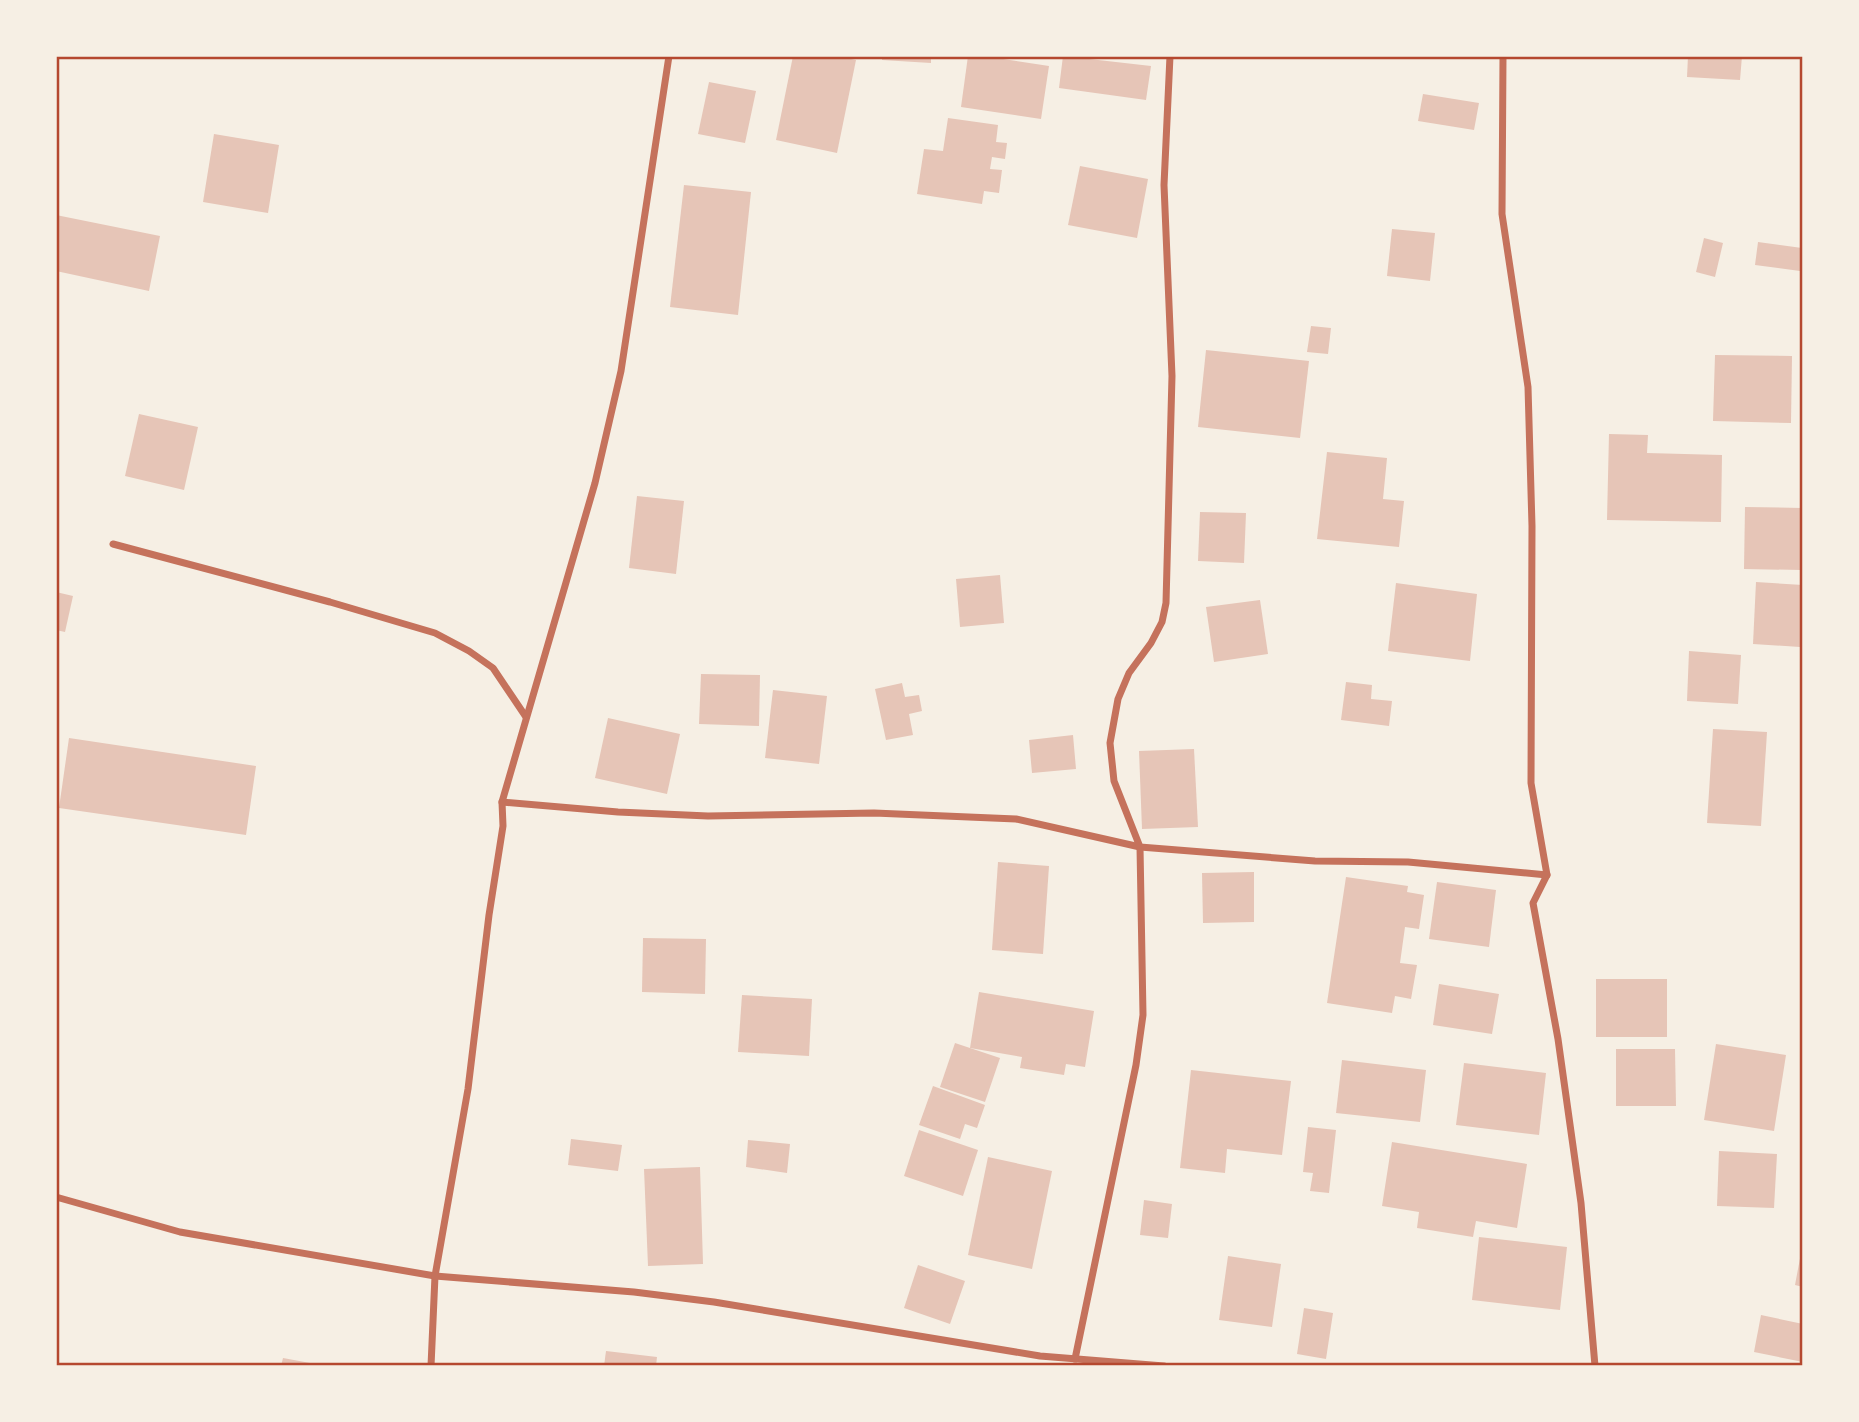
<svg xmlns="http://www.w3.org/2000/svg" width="1859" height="1422" font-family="'PT Serif',serif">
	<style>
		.building { fill: #e6c5b7 }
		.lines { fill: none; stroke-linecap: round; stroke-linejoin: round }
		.minor { stroke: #c5725c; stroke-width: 7 }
		.neatline { fill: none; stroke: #b5482f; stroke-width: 2.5 }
	</style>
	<rect width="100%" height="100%" fill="#f6efe4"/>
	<g class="building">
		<path d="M 793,56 L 836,56 L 856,60 L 837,153 L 776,140 Z"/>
		<path d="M 882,56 L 931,56 L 931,63 L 882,60 Z"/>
		<path d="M 968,56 L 984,56 L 1049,66 L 1041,119 L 961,107 Z"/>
		<path d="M 1063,56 L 1151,66 L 1146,100 L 1059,88 Z"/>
		<path d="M 1688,56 L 1742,56 L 1740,80 L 1687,77 Z"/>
		<path d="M 709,82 L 756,91 L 745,143 L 698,134 Z"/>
		<path d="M 1423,94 L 1479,103 L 1474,130 L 1418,121 Z"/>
		<path d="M 948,118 L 998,125 L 996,142 L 1007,143 L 1005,159 L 992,157 L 990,169 L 1002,170 L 999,193 L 984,191 L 982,204 L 917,194 L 924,149 L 943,151 Z"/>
		<path d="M 214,134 L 279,145 L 268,213 L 203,202 Z"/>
		<path d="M 1080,166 L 1148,179 L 1137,238 L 1068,225 Z"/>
		<path d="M 684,185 L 751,192 L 738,315 L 670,307 Z"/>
		<path d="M 56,215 L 160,236 L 149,291 L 56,271 Z"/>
		<path d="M 1392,229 L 1435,233 L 1430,281 L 1387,276 Z"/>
		<path d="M 1704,238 L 1723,243 L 1715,277 L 1696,272 Z"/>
		<path d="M 1758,242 L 1802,248 L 1800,271 L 1755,265 Z"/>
		<path d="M 1311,326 L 1331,328 L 1328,354 L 1307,352 Z"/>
		<path d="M 1206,350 L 1309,361 L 1300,438 L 1198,427 Z"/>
		<path d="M 1715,355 L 1792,356 L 1791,423 L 1713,421 Z"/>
		<path d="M 139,414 L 198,427 L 184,490 L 125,476 Z"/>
		<path d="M 1609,434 L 1648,435 L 1647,453 L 1722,455 L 1721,522 L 1607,520 Z"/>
		<path d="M 1327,452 L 1387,458 L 1383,499 L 1404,501 L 1399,547 L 1317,539 Z"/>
		<path d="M 637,496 L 684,501 L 676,574 L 629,568 Z"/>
		<path d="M 1745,507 L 1802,508 L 1801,570 L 1744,569 Z"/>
		<path d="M 1200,512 L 1246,513 L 1244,563 L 1198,561 Z"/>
		<path d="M 1000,575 L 1004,623 L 960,627 L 956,579 Z"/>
		<path d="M 1756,582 L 1803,585 L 1800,647 L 1753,644 Z"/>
		<path d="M 1396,583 L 1477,594 L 1470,661 L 1388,651 Z"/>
		<path d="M 56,592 L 73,596 L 65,632 L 56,630 Z"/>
		<path d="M 1260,600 L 1268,654 L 1214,662 L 1206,607 Z"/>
		<path d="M 1689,651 L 1741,655 L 1738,704 L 1687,701 Z"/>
		<path d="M 701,674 L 760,675 L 759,726 L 699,724 Z"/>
		<path d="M 1346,682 L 1372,685 L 1371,699 L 1392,701 L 1389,726 L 1341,720 Z"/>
		<path d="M 902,683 L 905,697 L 919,695 L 922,711 L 909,714 L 913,735 L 886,740 L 875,689 Z"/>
		<path d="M 773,690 L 827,696 L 819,764 L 765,758 Z"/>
		<path d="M 608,718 L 680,734 L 667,794 L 595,778 Z"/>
		<path d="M 1713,729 L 1767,732 L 1761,826 L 1707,823 Z"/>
		<path d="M 1073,735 L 1076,769 L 1032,773 L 1029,740 Z"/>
		<path d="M 69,738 L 256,766 L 246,835 L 59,808 Z"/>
		<path d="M 1194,749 L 1198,827 L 1142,829 L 1139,751 Z"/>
		<path d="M 998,862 L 1049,866 L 1043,954 L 992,950 Z"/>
		<path d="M 1254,872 L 1254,922 L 1203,923 L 1202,873 Z"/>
		<path d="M 1346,877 L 1408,886 L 1407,892 L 1424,895 L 1419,929 L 1405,927 L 1400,963 L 1417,965 L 1411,999 L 1395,996 L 1392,1013 L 1327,1003 Z"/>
		<path d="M 1437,882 L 1496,890 L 1489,947 L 1429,939 Z"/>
		<path d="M 643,938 L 706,939 L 705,994 L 642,992 Z"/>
		<rect x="1596" y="979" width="71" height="58"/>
		<path d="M 1439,984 L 1499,994 L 1492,1034 L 1433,1025 Z"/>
		<path d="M 979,992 L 1094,1011 L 1085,1067 L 1066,1064 L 1064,1075 L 1020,1068 L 1022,1057 L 970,1048 Z"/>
		<path d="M 742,995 L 812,999 L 809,1056 L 738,1052 Z"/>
		<path d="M 955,1043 L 1000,1058 L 985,1102 L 940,1087 Z"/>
		<path d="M 1716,1044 L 1786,1055 L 1774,1131 L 1704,1120 Z"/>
		<path d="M 1616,1049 L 1675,1049 L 1676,1106 L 1616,1106 Z"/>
		<path d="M 1342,1060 L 1426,1070 L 1420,1122 L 1336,1113 Z"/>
		<path d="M 1464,1063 L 1546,1073 L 1539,1135 L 1456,1125 Z"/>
		<path d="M 1191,1070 L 1291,1081 L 1282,1155 L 1227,1149 L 1225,1173 L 1180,1168 Z"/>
		<path d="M 933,1086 L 985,1105 L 977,1128 L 965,1124 L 960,1139 L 919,1125 Z"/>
		<path d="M 1308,1127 L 1336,1130 L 1329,1193 L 1310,1191 L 1313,1173 L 1303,1172 Z"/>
		<path d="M 919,1130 L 978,1150 L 963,1196 L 904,1176 Z"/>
		<path d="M 571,1139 L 622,1145 L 618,1171 L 568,1165 Z"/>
		<path d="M 748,1140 L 790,1144 L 787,1173 L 746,1167 Z"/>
		<path d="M 1392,1142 L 1527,1164 L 1517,1228 L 1476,1221 L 1473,1237 L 1417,1228 L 1419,1212 L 1382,1206 Z"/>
		<path d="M 1719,1151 L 1777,1154 L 1774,1208 L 1717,1206 Z"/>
		<path d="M 988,1157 L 1052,1171 L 1032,1269 L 968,1255 Z"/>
		<path d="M 700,1167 L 703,1264 L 648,1266 L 644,1169 Z"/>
		<path d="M 1144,1200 L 1172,1204 L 1168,1238 L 1140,1235 Z"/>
		<path d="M 1479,1237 L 1567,1247 L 1560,1310 L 1472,1300 Z"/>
		<path d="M 1802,1248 L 1803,1248 L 1803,1287 L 1795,1285 Z"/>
		<path d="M 1228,1256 L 1281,1264 L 1272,1327 L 1219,1320 Z"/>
		<path d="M 918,1265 L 965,1281 L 950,1324 L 904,1308 Z"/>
		<path d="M 1304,1308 L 1333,1313 L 1326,1359 L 1297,1354 Z"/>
		<path d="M 1761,1315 L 1803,1324 L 1803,1362 L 1754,1352 Z"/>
		<path d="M 606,1351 L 657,1357 L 656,1366 L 604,1366 Z"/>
		<path d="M 283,1358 L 321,1365 L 321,1366 L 281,1366 Z"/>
	</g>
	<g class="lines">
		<g class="minor">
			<path d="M 1503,56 L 1502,214 L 1528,387 L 1532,526 L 1531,783 L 1547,875 L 1533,903 L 1558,1039 L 1581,1203 L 1595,1366"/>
			<path d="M 113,544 L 330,602 L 435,633 L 469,651 L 493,668 L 526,717"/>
			<path d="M 502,802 L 618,812 L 708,816 L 874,813 L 1016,819 L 1140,847 L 1315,861 L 1408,862 L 1547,875"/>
			<path d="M 56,1197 L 180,1232 L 435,1276 L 634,1292 L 714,1302 L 1040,1356 L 1164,1366"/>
			<path d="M 1075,1359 L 1136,1065 L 1143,1015 L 1140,847 L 1114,781 L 1110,743 L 1118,699 L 1129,673 L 1151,643 L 1162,622 L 1166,603 L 1172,376 L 1164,185 L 1170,56"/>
			<path d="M 431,1366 L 435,1276 L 468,1089 L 489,915 L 503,826 L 502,802 L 595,483 L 621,371 L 669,56"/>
		</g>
	</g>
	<rect width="1859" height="1422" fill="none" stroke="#f6efe4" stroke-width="116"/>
	<rect x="58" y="58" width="1743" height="1306" class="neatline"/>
</svg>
